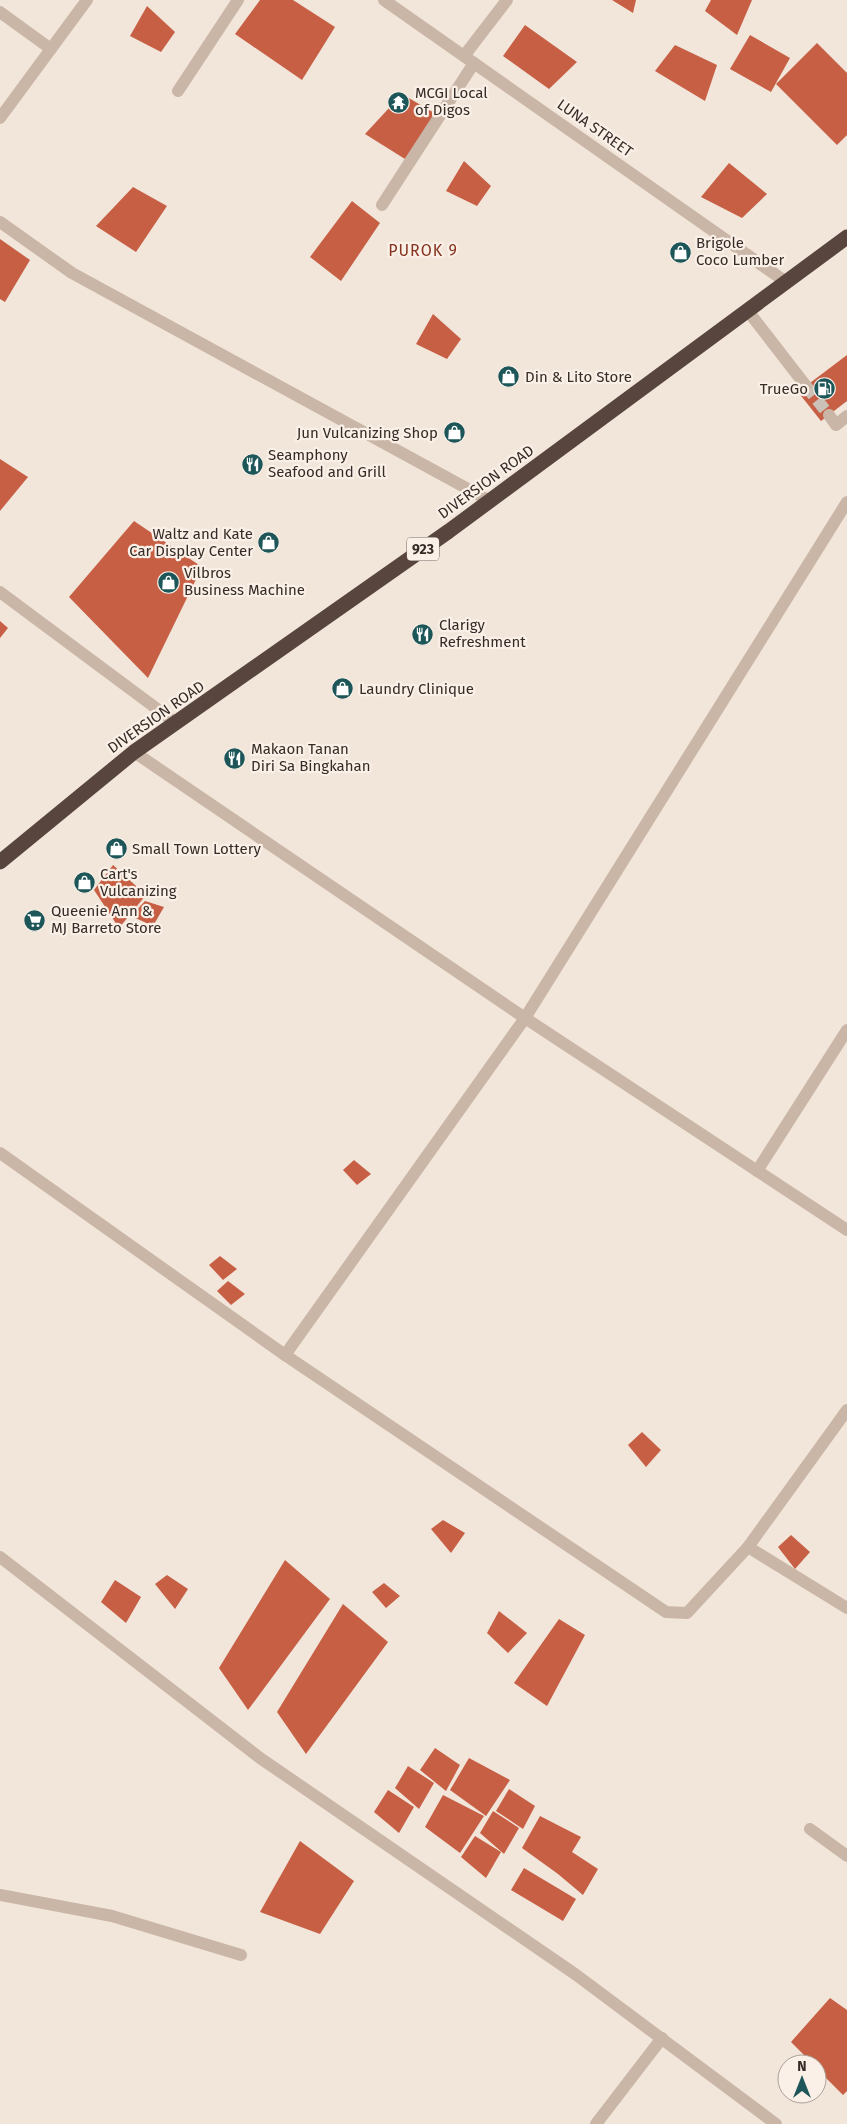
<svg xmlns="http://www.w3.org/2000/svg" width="847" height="2124" font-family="'Fira Sans',sans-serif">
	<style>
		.building { fill: #c75f44 }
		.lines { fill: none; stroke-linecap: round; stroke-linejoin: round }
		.minor-tunnel { stroke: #ccc1b7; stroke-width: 12; stroke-dasharray: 12 6; stroke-linecap: butt }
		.minor { stroke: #cab6a7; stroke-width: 12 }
		.highway { stroke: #57453e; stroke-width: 15 }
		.labels { text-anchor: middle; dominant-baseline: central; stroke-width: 4.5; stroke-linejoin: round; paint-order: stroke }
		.shield { fill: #faf0e7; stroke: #716761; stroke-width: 1 }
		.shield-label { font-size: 14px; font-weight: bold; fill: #362c27 }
		.poi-label { font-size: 15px; fill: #362c27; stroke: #faf0e7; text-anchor: start }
		.street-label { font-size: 15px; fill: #362c27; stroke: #faf0e7 }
		.neighbourhood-label { font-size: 16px; letter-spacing: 1px; fill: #863420; stroke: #faf0e7 }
	</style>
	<rect width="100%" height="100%" fill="#f2e6db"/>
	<g class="building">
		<path d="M 260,0 L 293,0 L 335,27 L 302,80 L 235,34 Z"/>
		<path d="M 612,0 L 636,0 L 633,13 Z"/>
		<path d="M 711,0 L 752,0 L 737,35 L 705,11 Z"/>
		<path d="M 147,6 L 175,32 L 161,52 L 130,36 Z"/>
		<path d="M 525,25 L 577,62 L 549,89 L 503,56 Z"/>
		<path d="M 750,35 L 790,58 L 771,92 L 730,69 Z"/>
		<path d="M 817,43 L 847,73 L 847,135 L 837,145 L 776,84 Z"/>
		<path d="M 675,45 L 717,65 L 705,101 L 655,71 Z"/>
		<path d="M 402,94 L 436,114 L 405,159 L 365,134 Z"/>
		<path d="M 464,161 L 491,186 L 477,206 L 446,191 Z"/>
		<path d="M 729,163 L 767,194 L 742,218 L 701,197 Z"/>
		<path d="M 133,187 L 167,206 L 136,252 L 96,226 Z"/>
		<path d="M 352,201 L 380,223 L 341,281 L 310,257 Z"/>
		<path d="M 0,239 L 30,260 L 5,302 L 0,299 Z"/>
		<path d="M 433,314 L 461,339 L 447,359 L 416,344 Z"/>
		<path d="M 847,355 L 847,401 L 821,421 L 798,392 Z"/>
		<path d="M 0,459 L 28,477 L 0,511 Z"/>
		<path d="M 134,521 L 202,567 L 148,678 L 69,597 Z"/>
		<path d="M 0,621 L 8,628 L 0,638 Z"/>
		<path d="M 113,865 L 146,895 L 119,928 L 94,890 Z"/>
		<path d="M 145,901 L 164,907 L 153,926 L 131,916 Z"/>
		<path d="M 354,1160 L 371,1174 L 357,1185 L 343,1170 Z"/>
		<path d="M 220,1256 L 237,1269 L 223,1280 L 209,1265 Z"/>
		<path d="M 228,1281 L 245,1294 L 231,1305 L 217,1291 Z"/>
		<path d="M 642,1432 L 661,1450 L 646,1467 L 628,1445 Z"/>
		<path d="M 443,1520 L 465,1533 L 451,1553 L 431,1529 Z"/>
		<path d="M 791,1535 L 810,1552 L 795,1569 L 778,1547 Z"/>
		<path d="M 285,1560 L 330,1599 L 248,1710 L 219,1668 Z"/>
		<path d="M 167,1575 L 188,1589 L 175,1609 L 155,1584 Z"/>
		<path d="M 115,1580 L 141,1597 L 126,1623 L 101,1602 Z"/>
		<path d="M 384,1583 L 400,1596 L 386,1608 L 372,1592 Z"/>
		<path d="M 343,1604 L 388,1642 L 306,1754 L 277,1712 Z"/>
		<path d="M 499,1611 L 527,1633 L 508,1653 L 487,1633 Z"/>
		<path d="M 559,1619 L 585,1635 L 547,1706 L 514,1683 Z"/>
		<path d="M 435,1748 L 460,1765 L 446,1791 L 420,1770 Z"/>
		<path d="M 469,1758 L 510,1780 L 486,1816 L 450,1790 Z"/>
		<path d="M 408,1766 L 434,1783 L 419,1809 L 395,1788 Z"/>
		<path d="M 509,1789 L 535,1806 L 523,1829 L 496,1811 Z"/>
		<path d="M 388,1790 L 414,1807 L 399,1833 L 374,1812 Z"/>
		<path d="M 443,1795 L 484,1816 L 460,1853 L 425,1827 Z"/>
		<path d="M 493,1811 L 519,1828 L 504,1854 L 480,1833 Z"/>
		<path d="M 540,1816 L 581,1837 L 572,1852 L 598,1869 L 583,1895 L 558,1874 L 522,1848 Z"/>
		<path d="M 475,1836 L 501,1852 L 486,1878 L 461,1857 Z"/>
		<path d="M 300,1841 L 354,1881 L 320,1934 L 260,1912 Z"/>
		<path d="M 524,1868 L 576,1899 L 563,1921 L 511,1890 Z"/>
		<path d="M 830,1998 L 847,2010 L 847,2091 L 843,2095 L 817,2069 L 817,2064 L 813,2064 L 791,2042 Z"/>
	</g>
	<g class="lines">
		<path class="minor-tunnel" d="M 806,386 L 829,415"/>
		<g class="minor">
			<path d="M 384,0 L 786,282"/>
			<path d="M 0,12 L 51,49"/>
			<path d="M 464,56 L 507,0"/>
			<path d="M 178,91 L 238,0"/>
			<path d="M 0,118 L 87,0"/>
			<path d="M 382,205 L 474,63"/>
			<path d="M 0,222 L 72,273 L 490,501"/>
			<path d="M 748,311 L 806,386"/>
			<path d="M 829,415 L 836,425 L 847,416"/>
			<path d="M 0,592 L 176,723"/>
			<path d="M 134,752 L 525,1018 L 847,1230"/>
			<path d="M 0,1153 L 285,1355 L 666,1612 L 687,1613 L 748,1547 L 847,1410"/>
			<path d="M 757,1171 L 847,1030"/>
			<path d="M 285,1355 L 525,1018 L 847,502"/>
			<path d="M 748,1547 L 847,1608"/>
			<path d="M 0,1557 L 260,1758 L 575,1974 L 776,2124"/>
			<path d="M 810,1829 L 847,1856"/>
			<path d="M 0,1895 L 112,1916 L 241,1955"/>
			<path d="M 596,2124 L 662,2038"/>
		</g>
		<path class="highway" d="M 0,862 L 134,752 L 449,531 L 847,237"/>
	</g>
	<defs>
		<symbol id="temple-disc" viewBox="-11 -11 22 22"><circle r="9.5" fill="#1d5658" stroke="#faf0e7"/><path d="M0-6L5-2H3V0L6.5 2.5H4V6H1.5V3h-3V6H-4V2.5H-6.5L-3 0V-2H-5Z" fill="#fff"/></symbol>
		<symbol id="shop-disc" viewBox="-11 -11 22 22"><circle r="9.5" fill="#1d5658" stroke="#faf0e7"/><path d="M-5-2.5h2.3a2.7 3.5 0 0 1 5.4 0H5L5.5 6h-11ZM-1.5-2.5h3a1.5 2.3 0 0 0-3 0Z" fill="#fff"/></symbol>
		<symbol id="fuel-disc" viewBox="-11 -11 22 22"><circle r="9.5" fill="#1d5658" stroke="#faf0e7"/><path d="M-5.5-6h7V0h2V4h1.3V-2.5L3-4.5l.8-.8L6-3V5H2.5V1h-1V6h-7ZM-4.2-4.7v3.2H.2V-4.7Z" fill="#fff"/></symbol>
		<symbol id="restaurant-disc" viewBox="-11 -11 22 22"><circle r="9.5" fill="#1d5658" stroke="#faf0e7"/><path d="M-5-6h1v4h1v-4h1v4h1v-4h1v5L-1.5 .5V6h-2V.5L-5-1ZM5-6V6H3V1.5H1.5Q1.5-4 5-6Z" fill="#fff"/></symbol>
		<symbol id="supermarket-disc" viewBox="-11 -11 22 22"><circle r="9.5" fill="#1d5658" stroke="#faf0e7"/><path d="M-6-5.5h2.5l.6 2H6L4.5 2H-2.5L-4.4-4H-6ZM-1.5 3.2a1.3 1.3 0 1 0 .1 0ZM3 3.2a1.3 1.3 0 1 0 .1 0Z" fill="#fff"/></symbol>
	</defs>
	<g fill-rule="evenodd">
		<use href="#temple-disc" x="386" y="90" width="25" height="25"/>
		<use href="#shop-disc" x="668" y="240" width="25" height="25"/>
		<use href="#shop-disc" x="496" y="364" width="25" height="25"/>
		<use href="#fuel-disc" x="812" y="376" width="25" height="25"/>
		<use href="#shop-disc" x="442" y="420" width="25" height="25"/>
		<use href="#restaurant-disc" x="240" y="452" width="25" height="25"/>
		<use href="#shop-disc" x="256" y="530" width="25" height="25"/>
		<use href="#shop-disc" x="156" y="570" width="25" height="25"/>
		<use href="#restaurant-disc" x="410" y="622" width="25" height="25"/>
		<use href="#shop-disc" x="330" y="676" width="25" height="25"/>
		<use href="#restaurant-disc" x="222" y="746" width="25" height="25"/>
		<use href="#shop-disc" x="104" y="836" width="25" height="25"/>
		<use href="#shop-disc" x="72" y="870" width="25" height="25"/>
		<use href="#supermarket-disc" x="22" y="908" width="25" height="25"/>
	</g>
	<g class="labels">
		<rect class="shield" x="407" y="537.5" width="32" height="23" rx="4"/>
		<g class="shield-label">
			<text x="423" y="549">923</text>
		</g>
		<g class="poi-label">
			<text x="415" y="93">MCGI Local<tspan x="415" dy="17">of Digos</tspan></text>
			<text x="696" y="243">Brigole<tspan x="696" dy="17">Coco Lumber</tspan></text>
			<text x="525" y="377">Din &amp; Lito Store</text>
			<text x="808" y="389" text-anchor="end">TrueGo</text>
			<text x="438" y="433" text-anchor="end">Jun Vulcanizing Shop</text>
			<text x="268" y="455">Seamphony<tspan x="268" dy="17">Seafood and Grill</tspan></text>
			<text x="253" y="534" text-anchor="end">Waltz and Kate<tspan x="253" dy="17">Car Display Center</tspan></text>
			<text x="184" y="573">Vilbros<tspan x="184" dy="17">Business Machine</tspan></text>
			<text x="439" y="625">Clarigy<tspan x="439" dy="17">Refreshment</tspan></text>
			<text x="359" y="689">Laundry Clinique</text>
			<text x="251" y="749">Makaon Tanan<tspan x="251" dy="17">Diri Sa Bingkahan</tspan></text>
			<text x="132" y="849">Small Town Lottery</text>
			<text x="100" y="874">Cart's<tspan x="100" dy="17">Vulcanizing</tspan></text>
			<text x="51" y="911">Queenie Ann &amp;<tspan x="51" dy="17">MJ Barreto Store</tspan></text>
		</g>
		<g class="street-label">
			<text transform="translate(595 128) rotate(35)">LUNA STREET</text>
			<text transform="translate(486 482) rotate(-36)">DIVERSION ROAD</text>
			<text transform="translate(156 717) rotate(-35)">DIVERSION ROAD</text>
		</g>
		<g class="neighbourhood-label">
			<text x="423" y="250">PUROK 9</text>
		</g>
	</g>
	<g transform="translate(802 2079)"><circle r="24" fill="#faf0e7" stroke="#aca29a"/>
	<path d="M0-4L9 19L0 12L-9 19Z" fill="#1d5658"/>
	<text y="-8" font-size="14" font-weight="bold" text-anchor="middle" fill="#362c27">N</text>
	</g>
</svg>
